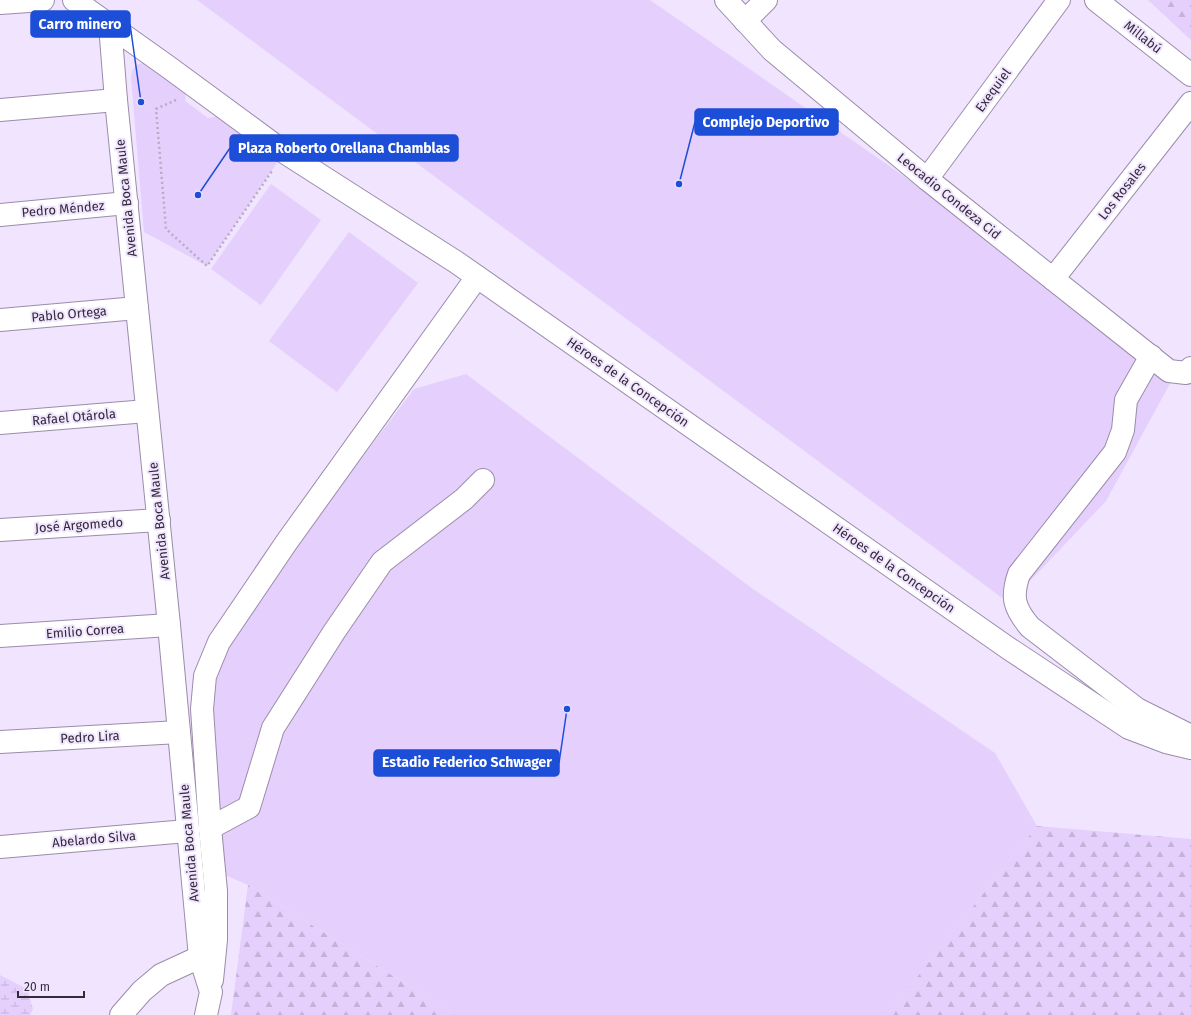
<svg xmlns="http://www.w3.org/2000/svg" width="1191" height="1015" font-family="'Fira Sans',sans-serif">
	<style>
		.green { fill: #e5cffc }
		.forest { fill: url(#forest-firs) }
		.wetland { fill: url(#wetland-marsh) }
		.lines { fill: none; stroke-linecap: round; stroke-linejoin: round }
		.minor-casing { stroke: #9b8caa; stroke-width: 24 }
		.path { stroke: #b8acc3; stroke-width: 2.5; stroke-dasharray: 2 3; stroke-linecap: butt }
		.minor { stroke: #fff; stroke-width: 22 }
		.labels { text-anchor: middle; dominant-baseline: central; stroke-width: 4; stroke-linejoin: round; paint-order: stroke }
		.street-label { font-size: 13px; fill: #322b38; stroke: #f1e4ff }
		.leader { fill: none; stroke: #1d4ed8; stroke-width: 1.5 }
		.callout-dot { fill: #1d4ed8; stroke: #f1e4ff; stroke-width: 1.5 }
		.callout { fill: #1d4ed8; stroke: #1d4ed8; stroke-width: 1.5 }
		.callout-label { font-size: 14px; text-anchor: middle; font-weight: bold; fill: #fff }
	</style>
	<defs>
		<pattern id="forest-firs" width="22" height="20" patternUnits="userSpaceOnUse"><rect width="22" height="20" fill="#e5cffc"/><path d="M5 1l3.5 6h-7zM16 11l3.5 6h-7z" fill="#c5b2d9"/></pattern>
		<pattern id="wetland-marsh" width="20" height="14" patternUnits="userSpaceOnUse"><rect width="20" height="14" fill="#e5cffc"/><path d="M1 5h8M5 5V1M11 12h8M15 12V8" fill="none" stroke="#c5b2d9"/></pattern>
	</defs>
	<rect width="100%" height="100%" fill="#f1e4ff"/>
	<g class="green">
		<path d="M 197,0 L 650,0 L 1179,367 L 1106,501 L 1009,603 Z"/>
		<path d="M 143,63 L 149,65 L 186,90 L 185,101 L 208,118 L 225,115 L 281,157 L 207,266 L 144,232 L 131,77 C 132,69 135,64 143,63 Z"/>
		<path d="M 271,184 L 321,220 L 261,305 L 211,269 Z"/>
		<path d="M 349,232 L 418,283 L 337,392 L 269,341 Z"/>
		<path d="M 466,374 L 753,589 L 995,753 L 1037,826 L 887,1015 L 455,1015 L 248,885 L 202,865 L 206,664 L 414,389 Z"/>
	</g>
	<g class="forest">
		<path d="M 1148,0 L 1191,0 L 1191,40 Z"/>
		<path d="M 1037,826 L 1191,839 L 1191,1015 L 887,1015 Z"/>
		<path d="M 248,885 L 455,1015 L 231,1015 Z"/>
	</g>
	<path class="wetland" d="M 0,975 L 27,989 L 33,1009 L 30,1015 L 0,1015 Z"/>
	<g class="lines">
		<defs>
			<g id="minor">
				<path d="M 74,0 L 167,66 L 284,152 L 456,262 L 1008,648 L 1129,728 L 1166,742 L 1191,748"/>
				<path d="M 726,0 L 772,50 L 927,179 L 1169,371 L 1186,373 L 1191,368"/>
				<path d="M 1096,0 L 1191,75"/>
				<path d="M 0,3 L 43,0"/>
				<path d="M 745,21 L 766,0"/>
				<path d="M 110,25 L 116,100 L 169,625 L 200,957 L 211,992 L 206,1015"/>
				<path d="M 0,110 L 116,100"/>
				<path d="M 927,179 L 1059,0"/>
				<path d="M 0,215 L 127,203"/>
				<path d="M 1053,279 L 1191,103"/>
				<path d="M 0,320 L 137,308"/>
				<path d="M 1151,356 L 1126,400 L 1123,430 L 1115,452 L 1019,574 C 1011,597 1014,608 1030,627 L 1137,709 L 1191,736"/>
				<path d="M 0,423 L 147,411"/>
				<path d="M 0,530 L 159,520"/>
				<path d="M 0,636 L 169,625"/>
				<path d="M 0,742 L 179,732"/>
				<path d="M 210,828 L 249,807 L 273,728 L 334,632 L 382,562 L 464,499 L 483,480"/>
				<path d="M 0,847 L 187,831"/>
				<path d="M 212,980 L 216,940 L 216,891 L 210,828 L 202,709 L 205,676 L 219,642 L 286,543 L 477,277"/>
				<path d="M 121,1015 L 142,991 L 161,975 L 200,957"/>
			</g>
		</defs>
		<use href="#minor" class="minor-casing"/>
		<path class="path" d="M 176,100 L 156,109 L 166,229 L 207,266 L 272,171"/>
		<use href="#minor" class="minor"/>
	</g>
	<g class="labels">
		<g class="street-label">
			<text transform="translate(1143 37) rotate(38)">Millabú</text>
			<text transform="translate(993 90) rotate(-54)">Exequiel</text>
			<text transform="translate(1122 191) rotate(-52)">Los Rosales</text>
			<text transform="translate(949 196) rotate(39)">Leocadio Condeza Cid</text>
			<text transform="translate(126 198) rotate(-96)">Avenida Boca Maule</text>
			<text transform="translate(63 209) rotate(-5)">Pedro Méndez</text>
			<text transform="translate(69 314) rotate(-5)">Pablo Ortega</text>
			<text transform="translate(628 382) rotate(35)">Héroes de la Concepción</text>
			<text transform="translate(74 417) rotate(-5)">Rafael Otárola</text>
			<text transform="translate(159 521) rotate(-96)">Avenida Boca Maule</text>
			<text transform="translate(79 525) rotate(-4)">José Argomedo</text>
			<text transform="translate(894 568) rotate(35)">Héroes de la Concepción</text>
			<text transform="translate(85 631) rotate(-4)">Emilio Correa</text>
			<text transform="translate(90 737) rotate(-3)">Pedro Lira</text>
			<text transform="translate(94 839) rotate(-5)">Abelardo Silva</text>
			<text transform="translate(189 843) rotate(-95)">Avenida Boca Maule</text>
		</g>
	</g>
	<path class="leader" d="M141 102L130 24M679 184L695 122M198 195L230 148M567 709L559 763"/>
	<g class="callout-dot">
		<circle cx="141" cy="102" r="4"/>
		<circle cx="679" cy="184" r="4"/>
		<circle cx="198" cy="195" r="4"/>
		<circle cx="567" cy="709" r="4"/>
	</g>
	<g class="callout">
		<rect x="31" y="11" width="99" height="26" rx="4"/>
		<rect x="695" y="109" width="143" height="26" rx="4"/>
		<rect x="230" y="135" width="228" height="26" rx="4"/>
		<rect x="374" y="750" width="185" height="26" rx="4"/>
	</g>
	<g class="callout-label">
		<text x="80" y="29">Carro minero</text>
		<text x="766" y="127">Complejo Deportivo</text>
		<text x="344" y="153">Plaza Roberto Orellana Chamblas</text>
		<text x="467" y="767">Estadio Federico Schwager</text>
	</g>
	<path d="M18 991v6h66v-6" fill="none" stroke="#322b38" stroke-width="2"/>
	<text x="24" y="991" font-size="12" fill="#322b38" stroke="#f1e4ff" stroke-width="3" paint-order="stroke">20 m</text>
</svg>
